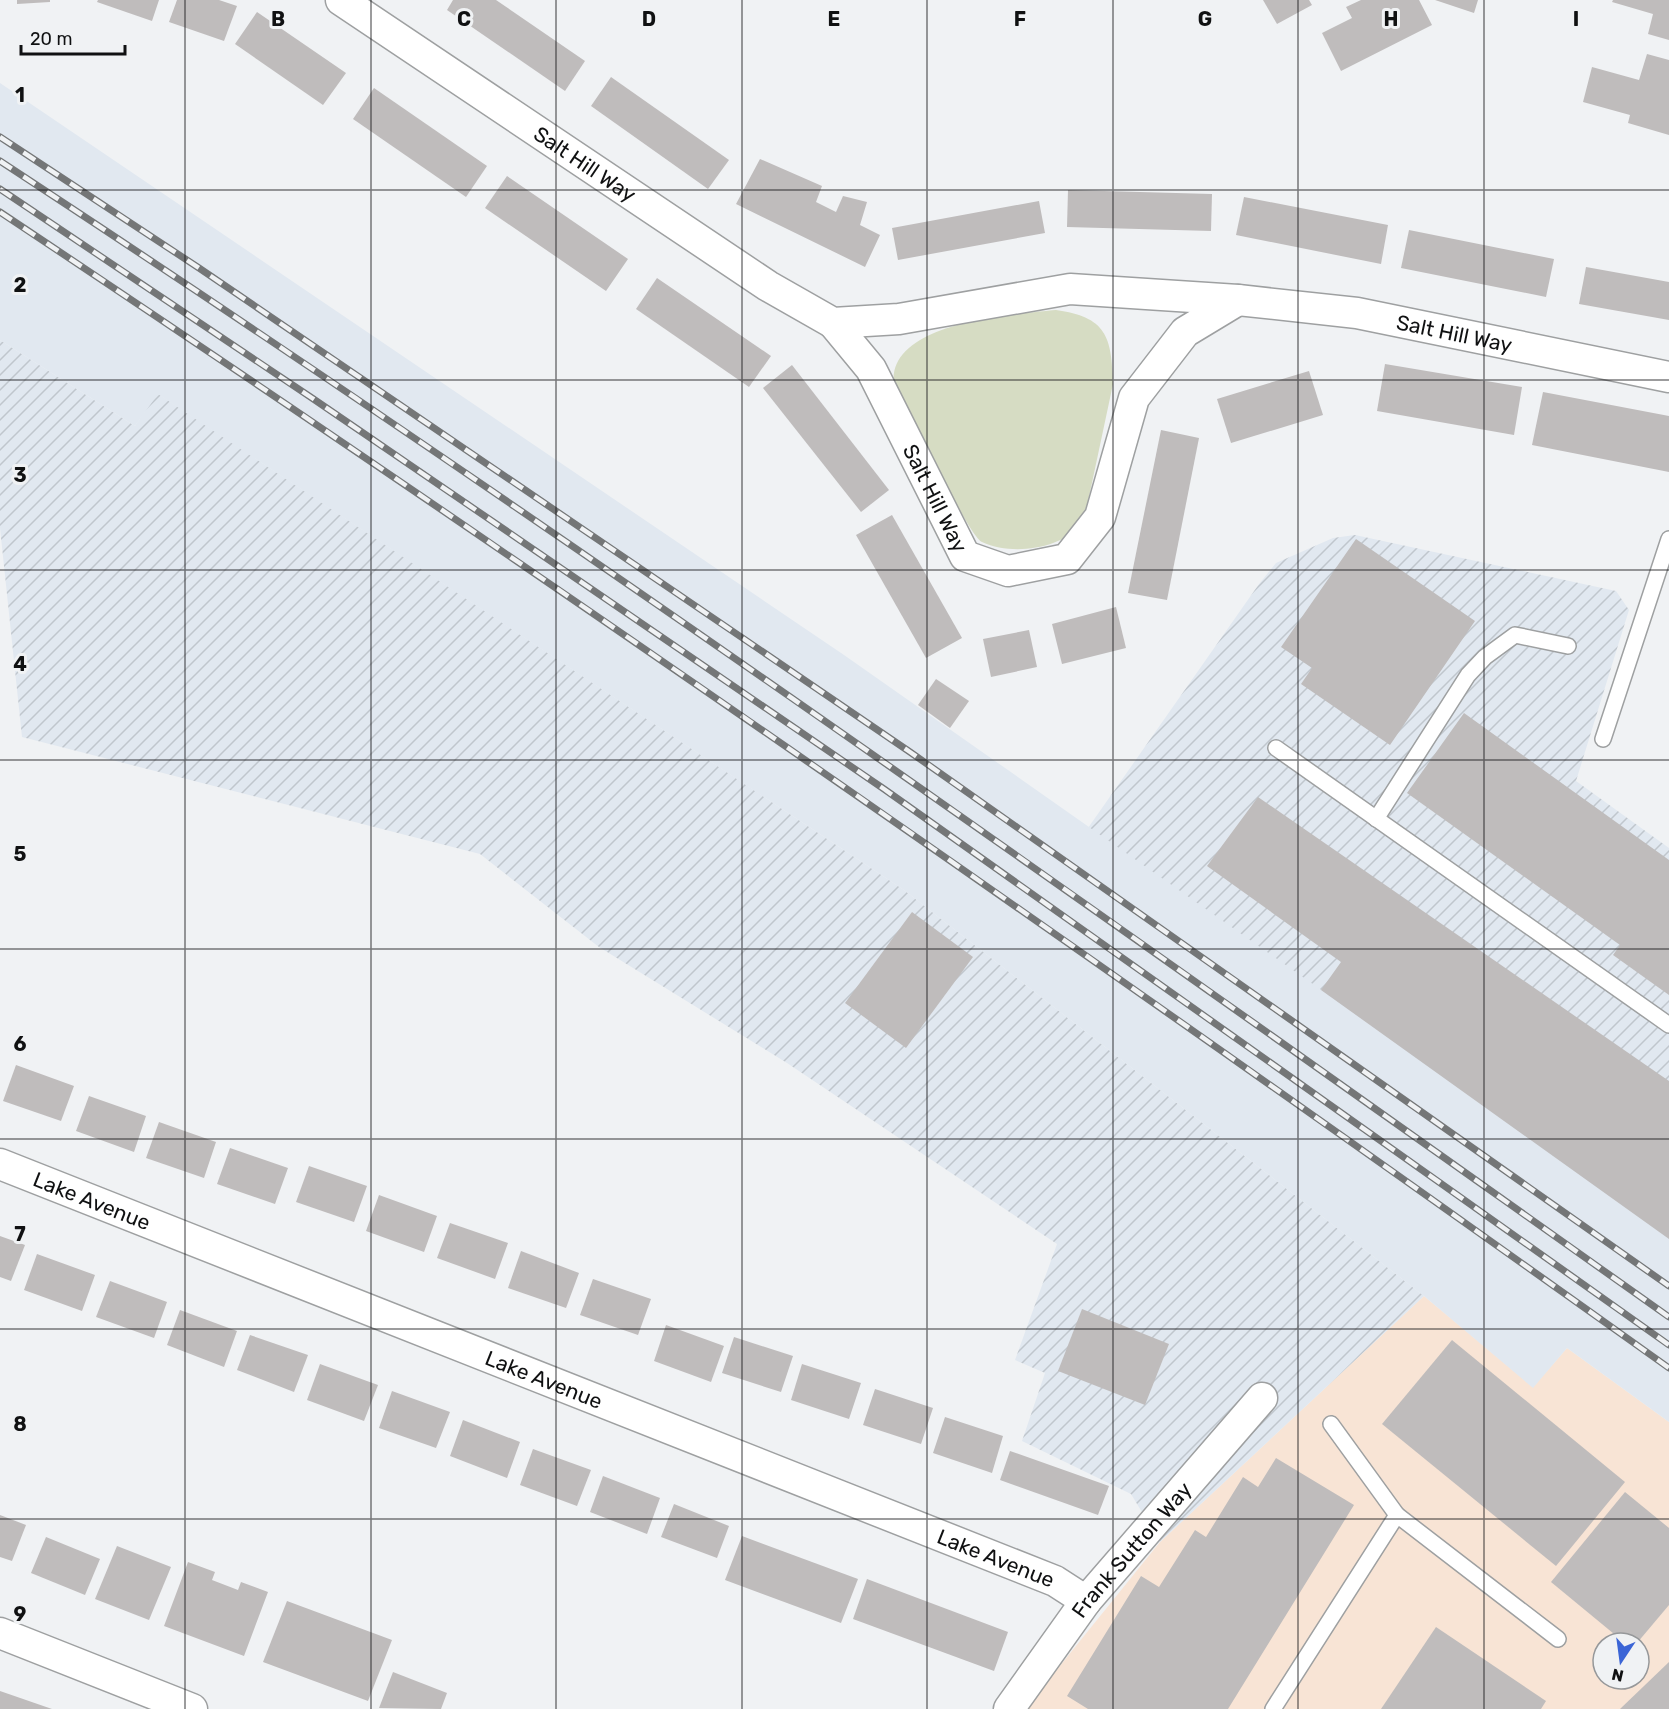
<svg xmlns="http://www.w3.org/2000/svg" width="1669" height="1709" font-family="Rubik,sans-serif">
	<style>
		.commercial { fill: #f8e4d5; fill-rule: evenodd }
		.industrial { fill: url(#industrial-furrows) }
		.built { fill: #e1e8f0 }
		.grass { fill: #d6dcc3 }
		.building { fill: #bfbcbc }
		.lines { fill: none; stroke-linecap: round; stroke-linejoin: round }
		.lane-casing { stroke: #9ea0a1; stroke-width: 18 }
		.street-casing { stroke: #9ea0a1; stroke-width: 33 }
		.lane { stroke: #fff; stroke-width: 15 }
		.street { stroke: #fff; stroke-width: 30 }
		.rail-casing { stroke: #747677; stroke-width: 7 }
		.rail { stroke: #f0f2f4; stroke-width: 4.5; stroke-dasharray: 14; stroke-linecap: butt }
		.grid { fill: none; stroke: #101112; stroke-width: 1.5; stroke-opacity: 0.55 }
		.labels { text-anchor: middle; dominant-baseline: central; stroke-width: 6; stroke-linejoin: round; paint-order: stroke }
		.street-label { font-size: 21px; fill: #101112; stroke: #f0f2f4 }
		.grid-label { font-size: 20px; text-anchor: middle; font-weight: bold; fill: #101112; stroke: #f0f2f4; stroke-width: 6; stroke-linejoin: round; paint-order: stroke }
	</style>
	<defs>
		<pattern id="industrial-furrows" width="10" height="10" patternUnits="userSpaceOnUse" patternTransform="scale(1.5)"><rect width="10" height="10" fill="#e1e8f0"/><path d="M-1 1l2-2M0 10L10 0M9 11l2-2" fill="none" stroke="#c0c6cd"/></pattern>
	</defs>
	<rect width="100%" height="100%" fill="#f0f2f4"/>
	<path class="commercial" d="M 1424,1296 L 1533,1387 L 1567,1348 L 1669,1422 L 1669,1709 L 1025,1709 L 1160,1542 ZM 1603,1643 L 1639,1643 L 1639,1679 L 1603,1679 Z"/>
	<g class="industrial">
		<path d="M 0,340 L 135,426 L 157,393 L 904,890 L 1424,1296 L 1160,1542 L 1131,1494 L 1022,1441 L 1045,1373 L 1015,1360 L 1057,1244 L 787,1063 L 599,947 L 480,854 L 22,737 L 0,528 Z"/>
		<path d="M 1355,535 L 1616,591 L 1629,610 L 1576,781 L 1669,848 L 1669,1234 L 1088,828 L 1259,584 L 1276,563 L 1333,538 Z"/>
	</g>
	<path class="built" d="M 0,83 L 844,655 L 1669,1234 L 1669,1422 L 1567,1348 L 1533,1388 L 1424,1296 L 904,890 L 158,394 L 135,426 L 0,340 Z"/>
	<path class="grass" d="M 1056,310 C 1106,317 1112,336 1113,384 L 1083,525 C 1058,549 1013,556 982,542 C 973,538 944,481 937,469 C 924,446 896,409 894,384 C 887,322 1014,314 1056,310 Z"/>
	<g class="building">
		<path d="M 17,0 L 50,0 L 50,2 L 17,4 Z"/>
		<path d="M 98,0 L 159,0 L 152,21 L 97,2 Z"/>
		<path d="M 177,0 L 219,0 L 237,6 L 224,41 L 169,22 Z"/>
		<path d="M 453,0 L 496,0 L 585,61 L 565,91 L 447,10 Z"/>
		<path d="M 1263,0 L 1309,0 L 1312,5 L 1277,24 Z"/>
		<path d="M 1361,0 L 1419,0 L 1432,25 L 1341,71 L 1322,33 L 1352,18 L 1346,7 Z"/>
		<path d="M 1435,0 L 1478,0 L 1474,13 Z"/>
		<path d="M 1613,0 L 1669,0 L 1669,40 L 1648,34 L 1653,14 L 1612,2 Z"/>
		<path d="M 257,12 L 346,73 L 323,105 L 235,44 Z"/>
		<path d="M 1647,54 L 1669,60 L 1669,135 L 1628,123 L 1630,115 L 1583,102 L 1592,67 L 1639,80 Z"/>
		<path d="M 611,77 L 729,160 L 708,189 L 591,106 Z"/>
		<path d="M 374,88 L 487,166 L 466,197 L 353,119 Z"/>
		<path d="M 760,159 L 822,186 L 816,202 L 836,212 L 843,196 L 867,202 L 860,225 L 880,235 L 865,267 L 736,204 Z"/>
		<path d="M 507,176 L 628,259 L 606,291 L 485,208 Z"/>
		<path d="M 1068,190 L 1212,194 L 1211,231 L 1067,227 Z"/>
		<path d="M 1244,197 L 1388,225 L 1381,264 L 1236,235 Z"/>
		<path d="M 1039,201 L 1045,233 L 898,260 L 892,228 Z"/>
		<path d="M 1409,230 L 1554,259 L 1546,297 L 1401,268 Z"/>
		<path d="M 1586,267 L 1669,282 L 1669,320 L 1579,304 Z"/>
		<path d="M 657,278 L 771,356 L 749,387 L 636,309 Z"/>
		<path d="M 1385,364 L 1522,387 L 1514,435 L 1377,411 Z"/>
		<path d="M 792,365 L 889,490 L 861,512 L 763,388 Z"/>
		<path d="M 1309,371 L 1323,415 L 1231,443 L 1217,399 Z"/>
		<path d="M 1543,392 L 1669,416 L 1669,472 L 1532,445 Z"/>
		<path d="M 1161,430 L 1199,438 L 1167,600 L 1128,593 Z"/>
		<path d="M 892,515 L 962,638 L 926,658 L 856,535 Z"/>
		<path d="M 1356,539 L 1475,621 L 1390,745 L 1301,684 L 1312,668 L 1281,647 Z"/>
		<path d="M 1116,607 L 1126,648 L 1062,664 L 1052,624 Z"/>
		<path d="M 1029,630 L 1037,667 L 991,677 L 983,639 Z"/>
		<path d="M 936,679 L 969,701 L 950,728 L 918,705 Z"/>
		<path d="M 1464,713 L 1669,860 L 1669,995 L 1613,955 L 1620,945 L 1407,793 Z"/>
		<path d="M 1258,797 L 1669,1081 L 1669,1239 L 1321,990 L 1341,962 L 1207,866 Z"/>
		<path d="M 912,912 L 973,957 L 906,1048 L 845,1003 Z"/>
		<path d="M 16,1065 L 74,1086 L 61,1121 L 3,1101 Z"/>
		<path d="M 89,1096 L 146,1116 L 134,1152 L 76,1131 Z"/>
		<path d="M 159,1122 L 216,1142 L 204,1178 L 146,1158 Z"/>
		<path d="M 230,1148 L 288,1168 L 275,1204 L 217,1184 Z"/>
		<path d="M 309,1166 L 367,1186 L 354,1222 L 296,1202 Z"/>
		<path d="M 379,1195 L 437,1216 L 424,1252 L 366,1231 Z"/>
		<path d="M 450,1223 L 508,1243 L 495,1279 L 437,1258 Z"/>
		<path d="M 0,1236 L 25,1245 L 11,1281 L 0,1277 Z"/>
		<path d="M 521,1251 L 579,1273 L 566,1308 L 508,1288 Z"/>
		<path d="M 37,1254 L 95,1275 L 82,1311 L 24,1290 Z"/>
		<path d="M 593,1279 L 651,1299 L 638,1335 L 580,1315 Z"/>
		<path d="M 110,1281 L 167,1302 L 154,1338 L 96,1317 Z"/>
		<path d="M 1082,1309 L 1169,1344 L 1145,1405 L 1058,1371 Z"/>
		<path d="M 180,1310 L 237,1331 L 224,1367 L 167,1345 Z"/>
		<path d="M 666,1325 L 724,1346 L 711,1382 L 654,1361 Z"/>
		<path d="M 250,1335 L 308,1355 L 294,1392 L 237,1370 Z"/>
		<path d="M 734,1337 L 793,1356 L 781,1392 L 722,1373 Z"/>
		<path d="M 1452,1340 L 1625,1482 L 1556,1566 L 1382,1424 Z"/>
		<path d="M 320,1364 L 378,1385 L 364,1421 L 307,1400 Z"/>
		<path d="M 802,1364 L 861,1383 L 849,1419 L 791,1400 Z"/>
		<path d="M 875,1389 L 933,1408 L 921,1444 L 863,1425 Z"/>
		<path d="M 392,1391 L 450,1412 L 436,1448 L 379,1428 Z"/>
		<path d="M 945,1417 L 1003,1436 L 992,1473 L 933,1453 Z"/>
		<path d="M 463,1420 L 520,1442 L 507,1478 L 450,1456 Z"/>
		<path d="M 533,1449 L 591,1470 L 577,1506 L 520,1485 Z"/>
		<path d="M 1010,1451 L 1109,1486 L 1098,1515 L 1000,1480 Z"/>
		<path d="M 1276,1458 L 1354,1505 L 1228,1709 L 1088,1709 L 1067,1696 L 1141,1576 L 1159,1587 L 1195,1530 L 1206,1537 L 1243,1477 L 1258,1487 Z"/>
		<path d="M 603,1476 L 660,1498 L 647,1534 L 590,1512 Z"/>
		<path d="M 1625,1492 L 1669,1528 L 1669,1605 L 1637,1643 L 1625,1643 L 1551,1582 Z"/>
		<path d="M 674,1504 L 729,1526 L 717,1558 L 661,1537 Z"/>
		<path d="M 0,1515 L 26,1525 L 12,1561 L 0,1557 Z"/>
		<path d="M 742,1536 L 858,1579 L 841,1623 L 725,1580 Z"/>
		<path d="M 46,1537 L 100,1559 L 85,1595 L 31,1573 Z"/>
		<path d="M 117,1546 L 171,1567 L 149,1620 L 95,1599 Z"/>
		<path d="M 188,1562 L 215,1572 L 212,1580 L 238,1590 L 241,1582 L 268,1592 L 244,1656 L 164,1626 Z"/>
		<path d="M 867,1579 L 1008,1632 L 994,1671 L 853,1619 Z"/>
		<path d="M 287,1601 L 392,1640 L 368,1701 L 263,1662 Z"/>
		<path d="M 1436,1627 L 1546,1701 L 1541,1709 L 1381,1709 Z"/>
		<path d="M 1669,1662 L 1669,1709 L 1620,1709 Z"/>
		<path d="M 393,1672 L 447,1693 L 441,1709 L 379,1708 Z"/>
		<path d="M 0,1691 L 52,1709 L 0,1709 Z"/>
	</g>
	<g class="lines">
		<defs>
			<g id="lane">
				<path d="M 1603,739 L 1669,539"/>
				<path d="M 1276,748 L 1669,1025"/>
				<path d="M 1376,819 L 1468,675 L 1485,657 L 1515,635 L 1568,646"/>
				<path d="M 1331,1424 L 1397,1515"/>
				<path d="M 1273,1709 L 1397,1515 L 1558,1639"/>
			</g>
			<g id="street">
				<path id="s1" d="M 341,0 L 768,286 L 833,323 L 899,319 L 1070,289 L 1238,300 L 1357,313 L 1669,377"/>
				<path id="s2" d="M 833,323 L 871,369 L 965,556 L 1008,571 L 1067,559 L 1100,517 L 1134,398 L 1185,332 L 1238,300"/>
				<path id="s3" d="M 0,1164 L 1055,1581 L 1086,1601"/>
				<path d="M 0,1633 L 192,1709"/>
				<path id="s4" d="M 1009,1709 L 1086,1601 L 1262,1398"/>
			</g>
		</defs>
		<use href="#lane" class="lane-casing"/>
		<use href="#street" class="street-casing"/>
		<use href="#lane" class="lane"/>
		<use href="#street" class="street"/>
		<defs>
			<g id="rail">
				<path d="M 0,137 L 199,268 L 910,752 L 1669,1286"/>
				<path d="M 0,161 C 566,532 1117,926 1669,1317"/>
				<path d="M 0,189 L 312,398 L 884,789 L 1669,1345"/>
				<path d="M 0,212 C 563,587 1118,975 1669,1368"/>
			</g>
		</defs>
		<use href="#rail" class="rail-casing"/>
		<use href="#rail" class="rail"/>
	</g>
	<path class="grid" d="M 185,0 L 185,1709M 371,0 L 371,1709M 556,0 L 556,1709M 742,0 L 742,1709M 927,0 L 927,1709M 1113,0 L 1113,1709M 1298,0 L 1298,1709M 1484,0 L 1484,1709M 0,190 L 1669,190M 0,380 L 1669,380M 0,570 L 1669,570M 0,760 L 1669,760M 0,949 L 1669,949M 0,1139 L 1669,1139M 0,1329 L 1669,1329M 0,1519 L 1669,1519"/>
	<g class="labels">
		<g class="street-label">
			<text stroke="none"><textPath href="#s1" startOffset="294">Salt Hill Way</textPath></text>
			<text stroke="none"><textPath href="#s1" startOffset="1216">Salt Hill Way</textPath></text>
			<text stroke="none"><textPath href="#s2" startOffset="204">Salt Hill Way</textPath></text>
			<text stroke="none"><textPath href="#s3" startOffset="99">Lake Avenue</textPath></text>
			<text stroke="none"><textPath href="#s3" startOffset="585">Lake Avenue</textPath></text>
			<text stroke="none"><textPath href="#s4" startOffset="201">Frank Sutton Way</textPath></text>
			<text stroke="none"><textPath href="#s3" startOffset="1071">Lake Avenue</textPath></text>
		</g>
	</g>
	<g class="grid-label">
		<text x="278" y="26">B</text>
		<text x="464" y="26">C</text>
		<text x="649" y="26">D</text>
		<text x="834" y="26">E</text>
		<text x="1020" y="26">F</text>
		<text x="1205" y="26">G</text>
		<text x="1391" y="26">H</text>
		<text x="1576" y="26">I</text>
		<text x="20" y="102">1</text>
		<text x="20" y="292">2</text>
		<text x="20" y="482">3</text>
		<text x="20" y="671">4</text>
		<text x="20" y="861">5</text>
		<text x="20" y="1051">6</text>
		<text x="20" y="1241">7</text>
		<text x="20" y="1431">8</text>
		<text x="20" y="1621">9</text>
	</g>
	<g transform="translate(1621 1661) rotate(193)"><circle r="28" fill="#f0f2f4" stroke="#96989a" stroke-width="1.5"/>
	<path d="M0-4.5L10 22L0 15L-10 22Z" fill="#3b65d6"/>
	<text y="-9" font-size="16" font-weight="bold" text-anchor="middle" fill="#101112">N</text>
	</g>
	<path d="M21 45v9h104v-9" fill="none" stroke="#101112" stroke-width="3"/>
	<text x="30" y="45" font-size="18" fill="#101112" stroke="#f0f2f4" stroke-width="4.5" paint-order="stroke">20 m</text>
</svg>
